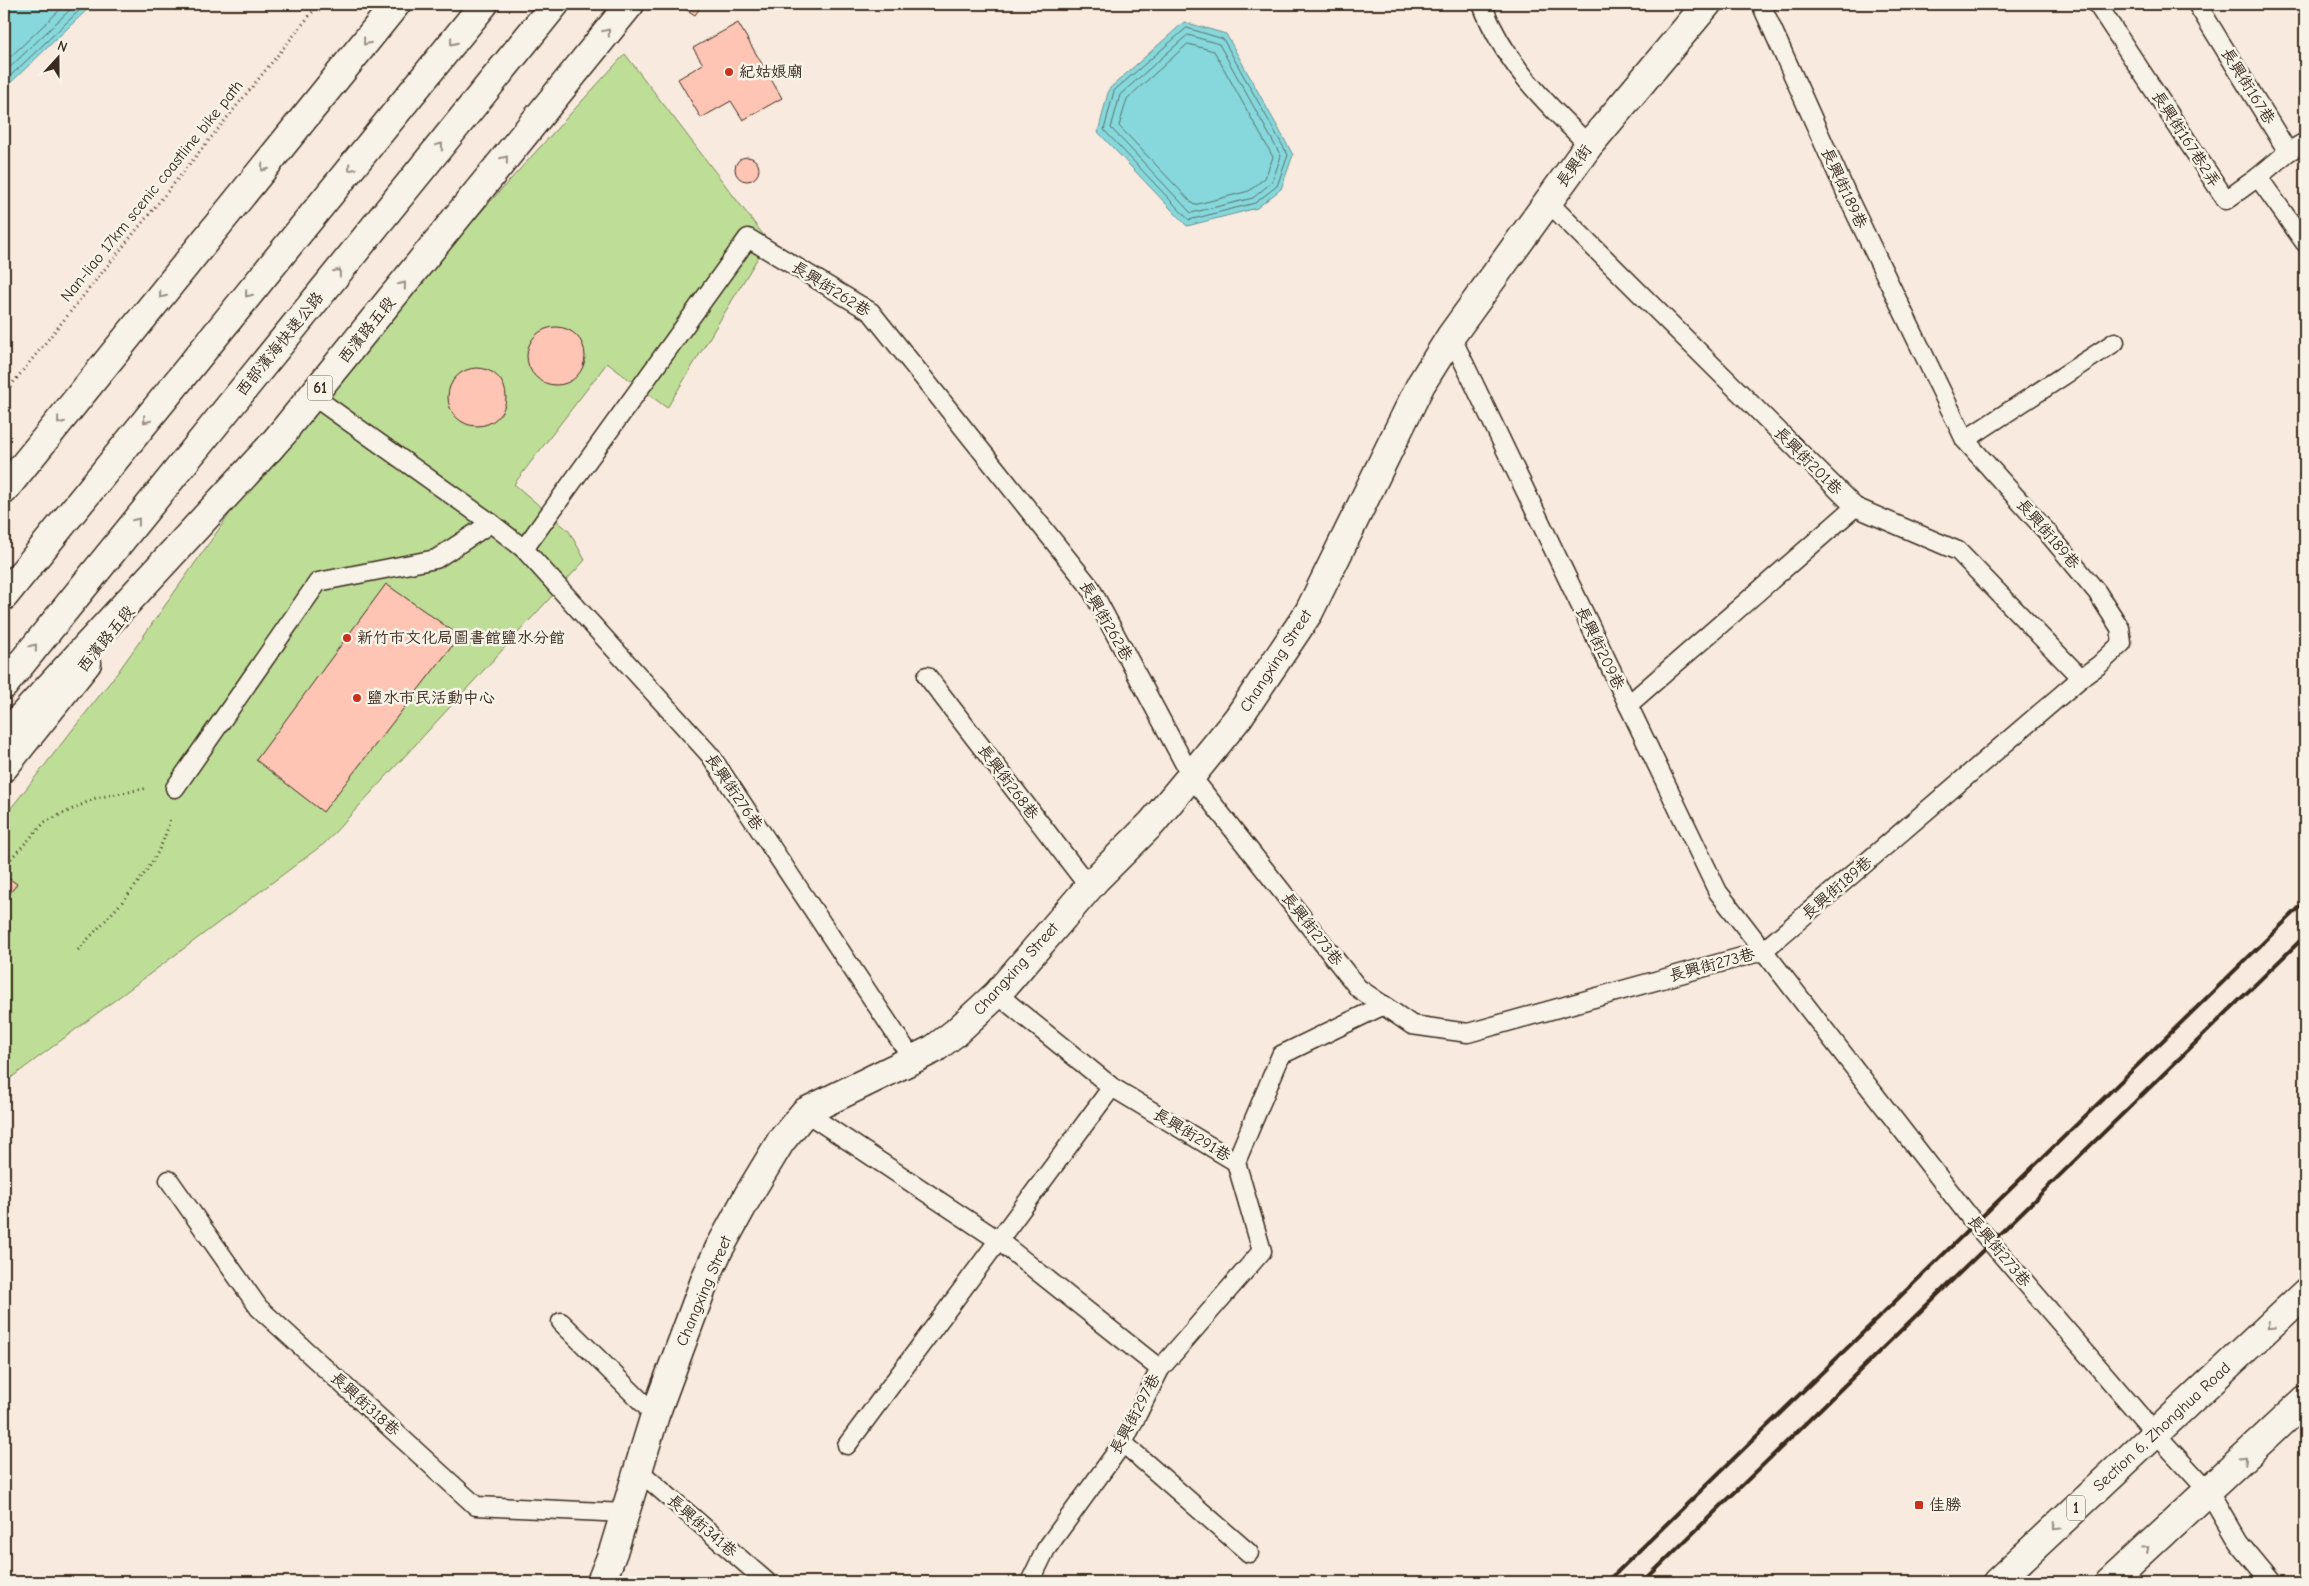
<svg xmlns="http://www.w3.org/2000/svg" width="2309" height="1586" font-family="'Comic Neue','LXGW WenKai TC',sans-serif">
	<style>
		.green { fill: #bede97; stroke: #7c845a }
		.water { fill: #86d8dc; stroke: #689290 }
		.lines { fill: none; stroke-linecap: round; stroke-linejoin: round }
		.shore { stroke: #59706a; stroke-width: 1 }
		.building { fill: #fec5b4; stroke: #3b2a1e }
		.service-casing { stroke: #3b2a1e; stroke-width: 21 }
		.minor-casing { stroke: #3b2a1e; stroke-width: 31 }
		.primary-casing { stroke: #3b2a1e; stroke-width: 31 }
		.trunk-casing { stroke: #3b2a1e; stroke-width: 31 }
		.path { stroke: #3b2a1e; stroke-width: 3; stroke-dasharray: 1 4; stroke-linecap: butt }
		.service { stroke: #f7f3e8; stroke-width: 18 }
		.minor { stroke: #f7f3e8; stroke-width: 28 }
		.primary { stroke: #f7f3e8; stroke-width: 28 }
		.trunk { stroke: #f7f3e8; stroke-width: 28 }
		.rail { stroke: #3b2a1e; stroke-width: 4 }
		.oneway { stroke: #998e83 }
		.poi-dot { fill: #c8321e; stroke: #f7f3e8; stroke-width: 2 }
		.labels { text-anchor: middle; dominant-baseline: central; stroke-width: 5; stroke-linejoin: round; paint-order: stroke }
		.shield { fill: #f7f3e8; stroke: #73665b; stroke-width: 1 }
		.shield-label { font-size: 15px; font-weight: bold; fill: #3b2a1e }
		.poi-label { font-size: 16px; fill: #3b2a1e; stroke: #f7f3e8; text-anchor: start }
		.street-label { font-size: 16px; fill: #3b2a1e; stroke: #f7f3e8 }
	</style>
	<rect width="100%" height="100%" fill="#f8eade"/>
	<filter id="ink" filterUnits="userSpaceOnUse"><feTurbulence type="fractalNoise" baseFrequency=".02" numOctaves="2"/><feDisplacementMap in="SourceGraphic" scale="10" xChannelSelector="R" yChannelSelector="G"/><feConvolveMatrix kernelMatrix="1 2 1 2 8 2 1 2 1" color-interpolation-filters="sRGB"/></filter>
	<g filter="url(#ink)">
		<path class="green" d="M 625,54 L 768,241 L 667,408 L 607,363 L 514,484 L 569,531 L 585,560 L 325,843 L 4,1083 L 4,817 L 118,672 L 313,396 Z"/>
		<g class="water">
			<path d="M 4,4 L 93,4 L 4,89 Z"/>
			<path d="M 1184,22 L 1226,34 L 1293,155 L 1281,189 L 1257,208 L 1187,226 L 1098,132 L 1109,89 Z"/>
		</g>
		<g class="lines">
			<g class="shore">
				<path d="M 1187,28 L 1223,39 L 1288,155 L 1277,186 L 1255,203 L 1189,220 L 1104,130 L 1114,91 Z"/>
				<path d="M 1188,35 L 1219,44 L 1281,156 L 1272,182 L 1253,198 L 1191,213 L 1111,128 L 1120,95 Z"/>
				<path d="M 1188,44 L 1214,51 L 1273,157 L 1265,178 L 1249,191 L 1194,205 L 1119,126 L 1127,99 Z"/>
				<path d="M 4,63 L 66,4"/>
				<path d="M 4,73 L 76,4"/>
				<path d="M 4,82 L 86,4"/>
			</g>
		</g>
		<g class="building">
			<path d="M 680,4 L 703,4 L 695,15 L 679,5 Z"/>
			<path d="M 738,23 L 782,98 L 743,120 L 731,101 L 701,118 L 678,79 L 703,64 L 693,48 Z"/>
			<circle cx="747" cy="169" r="12"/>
			<circle cx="556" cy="356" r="29"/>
			<circle cx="477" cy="397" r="29"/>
			<path d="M 386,584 L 460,636 L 323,812 L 256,760 Z"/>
			<path d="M 4,875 L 17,884 L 4,901 Z"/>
		</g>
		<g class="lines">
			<defs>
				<g id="service">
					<path d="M 1482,4 C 1503,61 1545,103 1589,145"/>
					<path d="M 2097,4 L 2226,200 L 2258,177 L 2305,243"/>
					<path d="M 2197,4 L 2288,152 L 2305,142"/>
					<path d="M 2258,177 L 2288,152"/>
					<path d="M 1548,202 L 1855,507 L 1958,551 L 2081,678"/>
					<path d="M 1451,336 L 1718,892 L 1975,1224 L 2155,1433 L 2209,1492 L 2238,1542 L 2271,1582"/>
					<path d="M 313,396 L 491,523 L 524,549 L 748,238 L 871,312 L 1090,587 L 1191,776 L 1358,988 L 1412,1025 L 1468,1033 L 1763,951 L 2081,678 L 2099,665 L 2122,643 L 2120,628 L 2097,592 L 2047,532 L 1965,440 L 1851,204 L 1761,4"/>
					<path d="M 1965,440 L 2115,342"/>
					<path d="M 524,549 L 710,755 L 913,1060"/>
					<path d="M 927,676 L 1089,887"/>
					<path d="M 1628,705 L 1855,507"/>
					<path d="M 175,788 L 318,582 L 436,559 L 491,523"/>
					<path d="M 997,994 L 1112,1087 L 1236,1162 L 1262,1251 L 1160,1369 L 1123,1443 L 1046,1549 L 1030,1582"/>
					<path d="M 805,1112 L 998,1240 L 1160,1369"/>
					<path d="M 1236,1162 L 1281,1055 L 1384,1005"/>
					<path d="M 169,1180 L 259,1308 L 476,1506 L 625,1513"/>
					<path d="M 561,1322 L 655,1415"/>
					<path d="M 1123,1443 L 1249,1553"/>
					<path d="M 847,1445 L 1112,1087"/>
					<path d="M 638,1470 L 767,1582"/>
				</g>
				<path id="minor" d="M 601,1582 L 613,1552 L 655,1415 L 707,1275 L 719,1249 L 749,1194 L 781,1141 L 805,1112 L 934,1049 L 955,1033 L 997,994 L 1096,879 L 1152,823 L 1191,776 L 1238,718 L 1309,612 L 1421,384 L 1451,336 L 1589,145 L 1707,4"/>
				<g id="primary">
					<path d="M 269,449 L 630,4"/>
					<path d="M 4,490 L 396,4"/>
					<path d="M 4,767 L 87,663"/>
					<path d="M 1997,1582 L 2305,1293"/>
					<path d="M 2110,1582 L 2305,1400"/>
				</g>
				<g id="trunk">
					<path d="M 4,596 L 484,4"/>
					<path d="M 4,685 L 555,4"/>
					<path d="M 4,736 L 285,431"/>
				</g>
			</defs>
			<use href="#service" class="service-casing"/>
			<use href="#minor" class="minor-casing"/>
			<use href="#primary" class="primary-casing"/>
			<use href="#trunk" class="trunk-casing"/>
			<g class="path">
				<path d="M 4,394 L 319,4"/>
				<path d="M 4,866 L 45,822 L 96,798 L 148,788"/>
				<path d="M 78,950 C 111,913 162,867 170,817"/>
			</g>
			<use href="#service" class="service"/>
			<use href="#minor" class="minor"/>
			<use href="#primary" class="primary"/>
			<use href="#trunk" class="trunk"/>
			<g class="rail">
				<path d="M 1607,1582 L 2305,902"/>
				<path d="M 1643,1582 L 2305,936"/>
			</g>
		</g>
		<defs><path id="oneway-chevron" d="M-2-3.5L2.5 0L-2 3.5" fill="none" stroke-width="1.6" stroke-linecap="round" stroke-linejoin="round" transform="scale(1.25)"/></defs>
		<g class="oneway">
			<use href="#oneway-chevron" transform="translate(607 32) rotate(-51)"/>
			<use href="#oneway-chevron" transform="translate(366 42) rotate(129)"/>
			<use href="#oneway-chevron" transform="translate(453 42) rotate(129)"/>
			<use href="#oneway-chevron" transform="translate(440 146) rotate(-51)"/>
			<use href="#oneway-chevron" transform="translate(505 159) rotate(-51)"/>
			<use href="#oneway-chevron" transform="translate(264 168) rotate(129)"/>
			<use href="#oneway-chevron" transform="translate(351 168) rotate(129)"/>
			<use href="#oneway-chevron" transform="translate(338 272) rotate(-51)"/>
			<use href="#oneway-chevron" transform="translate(403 285) rotate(-51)"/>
			<use href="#oneway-chevron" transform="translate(248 294) rotate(129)"/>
			<use href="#oneway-chevron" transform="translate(162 295) rotate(129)"/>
			<use href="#oneway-chevron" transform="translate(146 420) rotate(129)"/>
			<use href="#oneway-chevron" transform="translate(60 421) rotate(129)"/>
			<use href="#oneway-chevron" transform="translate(137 521) rotate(-51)"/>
			<use href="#oneway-chevron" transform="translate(34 647) rotate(-51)"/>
			<use href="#oneway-chevron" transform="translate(2270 1326) rotate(137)"/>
			<use href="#oneway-chevron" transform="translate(2244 1459) rotate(-44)"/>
			<use href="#oneway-chevron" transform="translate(2056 1527) rotate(137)"/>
			<use href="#oneway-chevron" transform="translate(2146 1549) rotate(-42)"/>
		</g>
	</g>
	<g class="poi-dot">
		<circle cx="729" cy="72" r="5"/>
		<circle cx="347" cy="638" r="5"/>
		<circle cx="357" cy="698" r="5"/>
		<rect x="1914" y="1500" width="10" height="10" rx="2.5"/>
	</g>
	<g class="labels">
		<g class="shield">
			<rect x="307.5" y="375.5" width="25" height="25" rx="4"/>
			<rect x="2067" y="1495.5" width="18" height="25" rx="4"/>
		</g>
		<g class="shield-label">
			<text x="320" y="388">61</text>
			<text x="2076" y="1508">1</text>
		</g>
		<g class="poi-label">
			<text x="739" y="72">紀姑娘廟</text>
			<text x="357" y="638">新竹市文化局圖書館鹽水分館</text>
			<text x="367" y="698">鹽水市民活動中心</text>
			<text x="1929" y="1505">佳勝</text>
		</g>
		<g class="street-label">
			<text transform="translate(2248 86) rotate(58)">長興街167巷</text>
			<text transform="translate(2186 139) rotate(57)">長興街167巷2弄</text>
			<text transform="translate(1574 166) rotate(-54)">長興街</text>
			<text transform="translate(1844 188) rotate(65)">長興街189巷</text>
			<text transform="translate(152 191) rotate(-51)">Nan-liao 17km scenic coastline bike path</text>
			<text transform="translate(831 289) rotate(32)">長興街262巷</text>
			<text transform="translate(367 330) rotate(-51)">西濱路五段</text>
			<text transform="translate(280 344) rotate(-51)">西部濱海快速公路</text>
			<text transform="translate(1808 461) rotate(45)">長興街201巷</text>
			<text transform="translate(2048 534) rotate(49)">長興街189巷</text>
			<text transform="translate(1106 621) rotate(60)">長興街262巷</text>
			<text transform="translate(106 639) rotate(-51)">西濱路五段</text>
			<text transform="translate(1600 648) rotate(64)">長興街209巷</text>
			<text transform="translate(1276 661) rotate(-57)">Changxing Street</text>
			<text transform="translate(1008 782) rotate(53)">長興街268巷</text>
			<text transform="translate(734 792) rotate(56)">長興街276巷</text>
			<text transform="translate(1837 888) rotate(-41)">長興街189巷</text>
			<text transform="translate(1312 929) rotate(52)">長興街273巷</text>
			<text transform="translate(1712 965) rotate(-15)">長興街273巷</text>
			<text transform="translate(1016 969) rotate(-48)">Changxing Street</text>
			<text transform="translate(1192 1135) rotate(31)">長興街291巷</text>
			<text transform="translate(1999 1251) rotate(50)">長興街273巷</text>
			<text transform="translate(704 1291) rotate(-67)">Changxing Street</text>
			<text transform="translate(365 1404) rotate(42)">長興街318巷</text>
			<text transform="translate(1135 1414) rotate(-62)">長興街297巷</text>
			<text transform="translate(2162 1427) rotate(-43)">Section 6, Zhonghua Road</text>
			<text transform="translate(702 1526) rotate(41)">長興街341巷</text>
		</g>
	</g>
	<rect width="2309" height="1586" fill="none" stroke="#f7f3e8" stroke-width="20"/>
	<rect x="10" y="10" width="2289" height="1566" fill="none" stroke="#3b2a1e" stroke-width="2" filter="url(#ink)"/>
	<g transform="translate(58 58) rotate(21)" stroke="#f7f3e8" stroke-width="4" paint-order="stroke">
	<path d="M0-4L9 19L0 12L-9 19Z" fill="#3b2a1e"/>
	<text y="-8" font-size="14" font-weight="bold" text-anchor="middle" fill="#3b2a1e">N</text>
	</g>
</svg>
